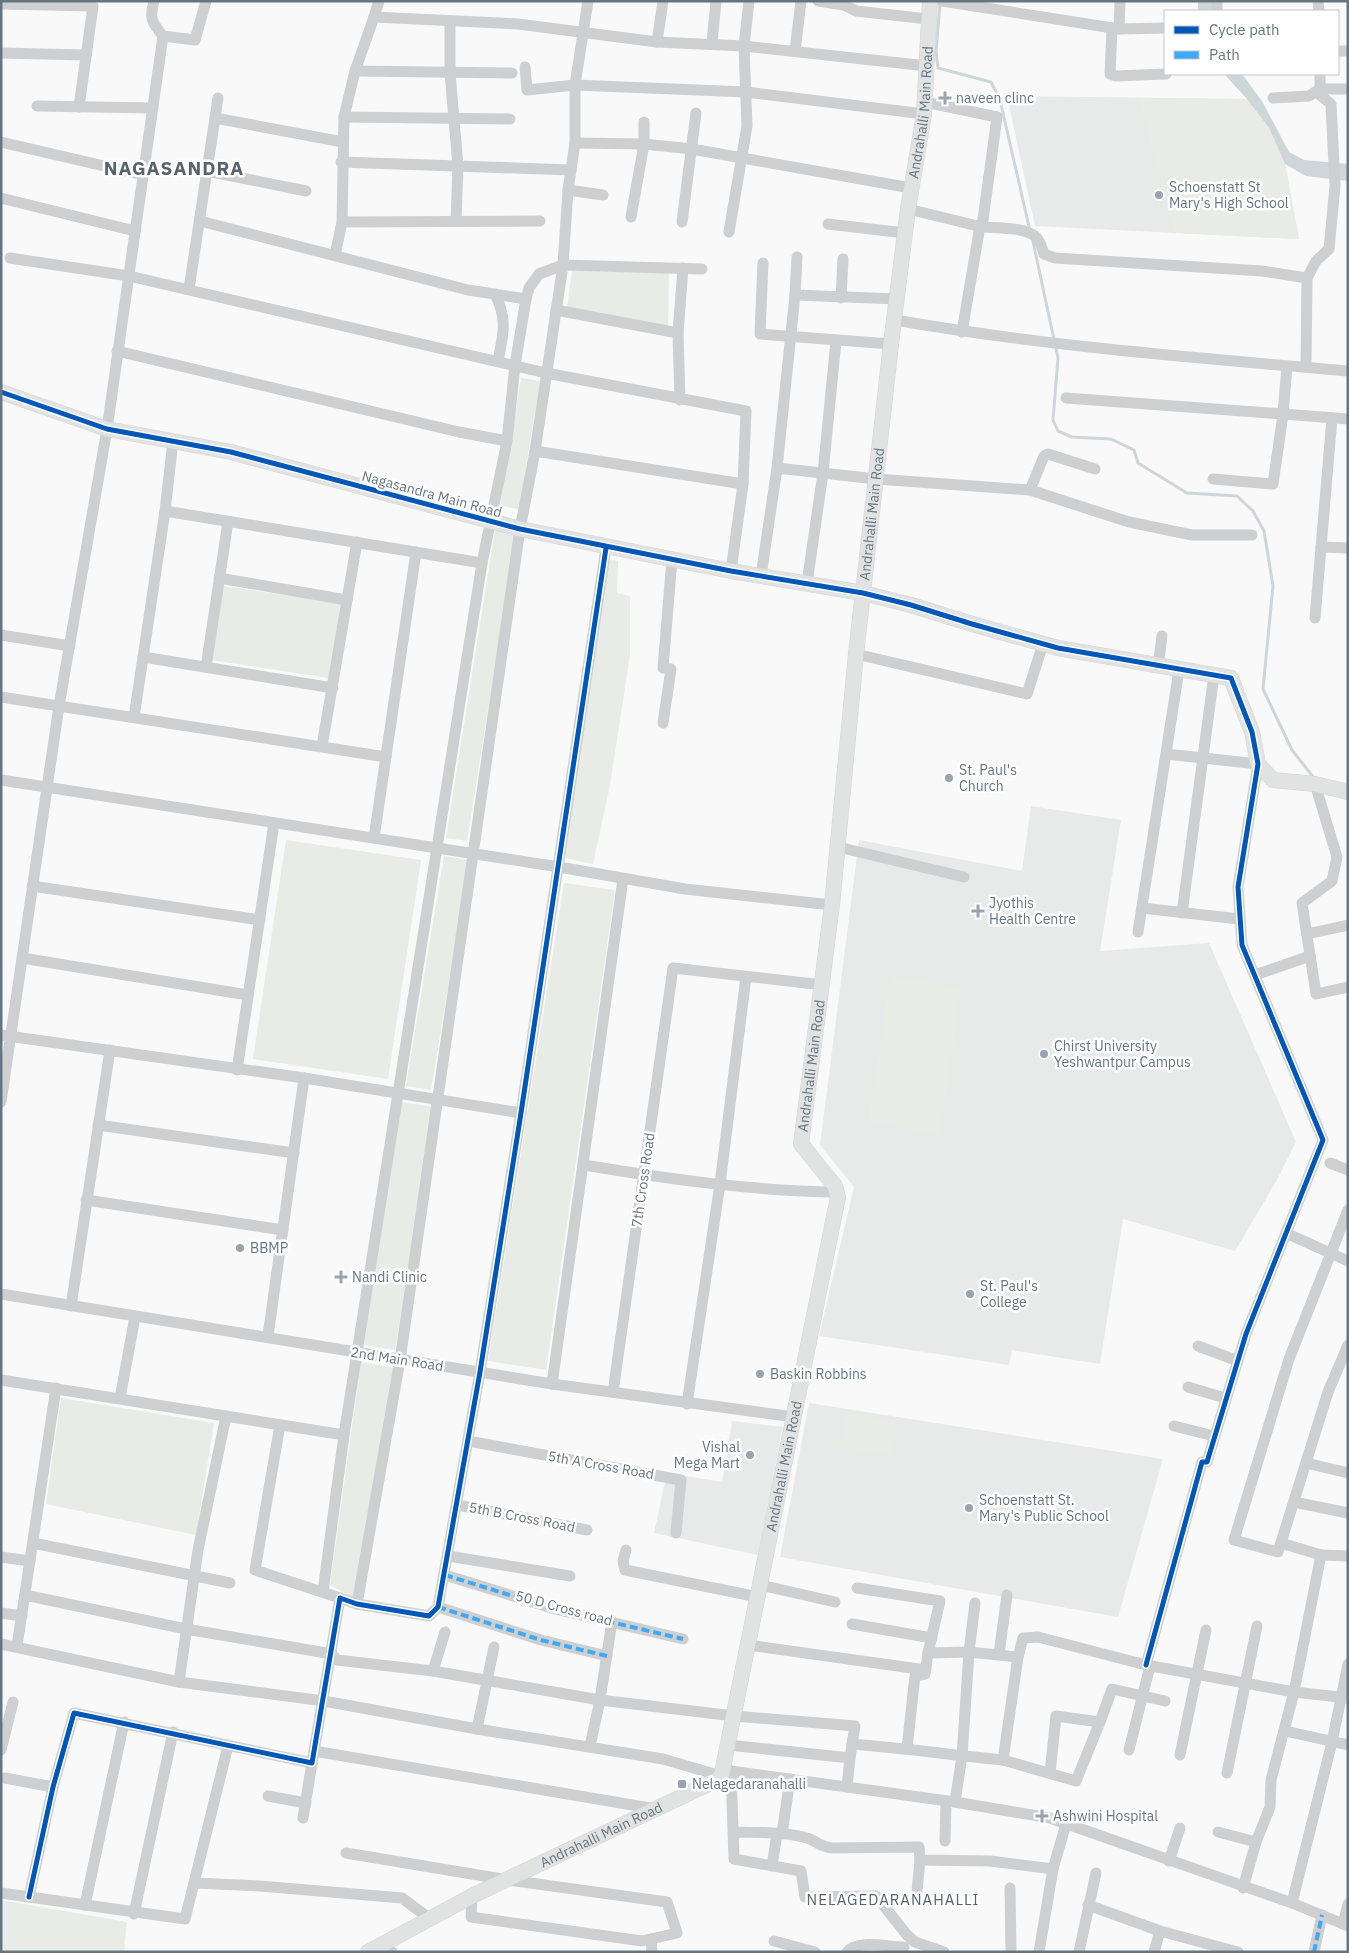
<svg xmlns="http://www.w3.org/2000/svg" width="1349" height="1953" font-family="'IBM Plex Sans',sans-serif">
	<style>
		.built { fill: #e8e9e9 }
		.green { fill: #e8ebe6 }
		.water { fill: #ced6d9 }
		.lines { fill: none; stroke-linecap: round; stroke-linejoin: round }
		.stream { stroke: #ced6d9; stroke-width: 3 }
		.secondary-casing { stroke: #d5d6d7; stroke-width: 16 }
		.street { stroke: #cecfd0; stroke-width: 11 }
		.secondary { stroke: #e1e2e2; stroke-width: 15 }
		.quiet { stroke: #3fa9f5; stroke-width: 4; stroke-dasharray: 8 4; stroke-linecap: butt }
		.cycleway-casing { stroke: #fff; stroke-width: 8 }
		.cycleway { stroke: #0057b8; stroke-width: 5 }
		.poi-dot { fill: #99a4ac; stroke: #fff; stroke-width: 2 }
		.labels { text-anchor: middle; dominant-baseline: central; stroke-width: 5; stroke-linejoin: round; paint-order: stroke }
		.poi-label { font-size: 14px; fill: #657683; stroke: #fff; text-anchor: start }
		.street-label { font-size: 14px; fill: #657683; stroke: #fff }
		.neighbourhood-label { font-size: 15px; letter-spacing: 1px; fill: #57646e; stroke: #fff }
		.district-label { font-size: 19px; font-weight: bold; letter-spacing: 1px; fill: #57646e; stroke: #fff }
	</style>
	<rect width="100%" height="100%" fill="#f9f9f9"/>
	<g class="built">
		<path d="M 1007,96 L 1247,99 L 1285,164 L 1299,239 L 1035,226 Z"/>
		<path d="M 1031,806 L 1121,820 L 1100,951 L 1209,943 L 1296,1142 L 1277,1180 L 1235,1251 L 1123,1219 L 1100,1364 L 1012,1350 L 1009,1365 L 819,1336 L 854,1187 L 820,1145 L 859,840 L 1022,871 Z"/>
		<path d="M 809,1403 L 1163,1459 L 1118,1617 L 780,1557 Z"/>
		<path d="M 732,1421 L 783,1427 L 758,1555 L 654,1533 L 667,1473 L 722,1482 Z"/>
	</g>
	<g class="green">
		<path d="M 1139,98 L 1247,99 L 1269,128 L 1285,164 L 1299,239 L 1175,233 Z"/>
		<path d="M 572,271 L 669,273 L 668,328 L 567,308 Z"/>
		<path d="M 521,378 L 540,381 L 519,509 L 500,506 Z"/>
		<path d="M 495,530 L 516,533 L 467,841 L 446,838 Z"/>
		<path d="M 608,559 L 618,561 L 617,593 L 630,596 L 630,655 L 610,785 L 593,864 L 563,858 Z"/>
		<path d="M 223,586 L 341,603 L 328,678 L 211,660 Z"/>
		<path d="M 286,840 L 421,860 L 388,1079 L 253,1059 Z"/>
		<path d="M 444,856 L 469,860 L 431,1090 L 406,1086 Z"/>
		<path d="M 564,883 L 615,890 L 546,1370 L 488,1361 Z"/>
		<path d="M 890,977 L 962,987 L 940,1134 L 868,1123 Z"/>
		<path d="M 402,1102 L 434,1107 L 395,1350 L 364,1345 Z"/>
		<path d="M 361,1362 L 394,1368 L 354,1598 L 330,1585 Z"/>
		<path d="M 61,1398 L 214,1423 L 196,1535 L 46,1504 Z"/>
		<path d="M 846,1412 L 898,1421 L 893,1456 L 840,1448 Z"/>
		<path d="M 1,1900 L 127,1922 L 124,1952 L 1,1952 Z"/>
	</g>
	<g class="water">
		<path d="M 1198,1 L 1213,1 L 1214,11 L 1198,11 Z"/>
		<path d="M 1224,74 L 1242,74 L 1262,101 L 1289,152 L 1304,160 L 1348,164 L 1348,181 L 1306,176 L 1285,164 L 1269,128 L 1247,99 Z"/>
	</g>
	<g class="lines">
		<g class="stream">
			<path d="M 940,4 L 936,51 L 938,68 L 991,82 L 1000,100 L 1030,231"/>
			<path d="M 1032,237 L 1058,358 L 1053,420 L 1058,431 L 1072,437 L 1111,439 L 1134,450 L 1138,463 L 1187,493 L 1237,496 L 1253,511 L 1264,531 L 1273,586 L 1263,689 L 1292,750 L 1314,778"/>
		</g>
		<defs>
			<g id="secondary">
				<path d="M 1,392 L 107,429 L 231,452 L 520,529 L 731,571 L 863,593 L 911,605 L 972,624 L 1058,648 L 1231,678 L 1252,732 L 1258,764 L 1273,780 L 1315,784 L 1348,792"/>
				<path id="s1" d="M 368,1952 L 472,1896 L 719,1779 L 722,1773 L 838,1197 L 835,1186 L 801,1144 L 832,905 L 856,654 L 891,344 L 908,209 L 924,114 L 930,1"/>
			</g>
		</defs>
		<use href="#secondary" class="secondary-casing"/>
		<g class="street">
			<path d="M 154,1 C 149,18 152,23 163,36 L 195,40 L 206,1"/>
			<path d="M 818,1 L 844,5 L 856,11 L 928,19"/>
			<path d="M 942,1 L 1119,29 L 1120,1"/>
			<path d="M 1217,1 L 1217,11"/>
			<path d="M 1318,1 L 1319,11"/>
			<path d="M 1,4 L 93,6 L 79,107"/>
			<path d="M 374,17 L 379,1"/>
			<path d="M 450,22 L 450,73 L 458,166 L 456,221"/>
			<path d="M 1112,28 L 1110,74 L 1116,76 L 1166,74"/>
			<path d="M 1119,29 L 1165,28"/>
			<path d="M 657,42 L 663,1"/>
			<path d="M 712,43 L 716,1"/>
			<path d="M 795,51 L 801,1"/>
			<path d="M 1338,51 L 1348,51"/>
			<path d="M 1,53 L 86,55"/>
			<path d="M 525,67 L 527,90 L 575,85 L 746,92 L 924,114"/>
			<path d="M 355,71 L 512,73"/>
			<path d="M 1273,98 L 1309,96 L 1320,89 L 1348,89"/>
			<path d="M 37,106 L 153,108"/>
			<path d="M 344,117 L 510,119"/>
			<path d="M 215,118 L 343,142"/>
			<path d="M 1,142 L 143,175"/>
			<path d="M 575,143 L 644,144 L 692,149 L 911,188"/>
			<path d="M 341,162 L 571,170"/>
			<path d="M 207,171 L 306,191"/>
			<path d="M 568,190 L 603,195"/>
			<path d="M 1,198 L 135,231"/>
			<path d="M 908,209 L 982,227 L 997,117 L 925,102"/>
			<path d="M 631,217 L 644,144 L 644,122"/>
			<path d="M 200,221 L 468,290 L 526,299"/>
			<path d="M 342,222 L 540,221"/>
			<path d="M 682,222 L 696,113"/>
			<path d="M 828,224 L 905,233"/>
			<path d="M 982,227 C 997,228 1022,227 1035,236 C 1040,240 1042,248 1044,254 L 1055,258 L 1262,271 L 1307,278 L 1306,367"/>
			<path d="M 729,232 L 747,126 L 744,46 L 749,1"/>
			<path d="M 335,255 L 342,222 L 344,117 L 355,71 L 374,17 L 518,24 L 657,42 L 744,46 L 927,66"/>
			<path d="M 10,258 L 129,276 L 546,373 L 746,411 L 743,484 L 731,571"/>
			<path d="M 763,263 L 760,334 L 891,344"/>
			<path d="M 1307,278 L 1316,261 L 1329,249 L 1335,186 L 1331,104 L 1320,95 L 1320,74"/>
			<path d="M 189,289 L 218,98"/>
			<path d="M 495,294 C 508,320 503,335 498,361"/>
			<path d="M 795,295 L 797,257"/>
			<path d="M 841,298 L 843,259"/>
			<path d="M 556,310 L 678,333"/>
			<path d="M 895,320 C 1044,346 1197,358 1348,371"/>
			<path d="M 962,332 L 980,226"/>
			<path d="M 117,351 L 459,432 L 507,441 L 515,365 L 526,299 L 529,288 L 539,274 L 563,265 L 702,269"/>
			<path d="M 1287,366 L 1283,414 L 1348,419"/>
			<path d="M 1066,398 L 1283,414 L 1273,484 L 1213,479"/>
			<path d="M 680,400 L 678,333 L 683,268"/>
			<path d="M 535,451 L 743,484"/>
			<path d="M 777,468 L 876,479 L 1030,490 L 1044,456 L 1048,454 L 1095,469"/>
			<path d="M 1030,490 L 1129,522 L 1192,535 L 1252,535"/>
			<path d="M 165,511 L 482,563"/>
			<path d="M 1321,547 L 1348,548"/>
			<path d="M 761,576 L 777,468 L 795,295 L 897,299"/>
			<path d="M 219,578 L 347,600"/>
			<path d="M 807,583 L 823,473 L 836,341"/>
			<path d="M 1315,618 L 1332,418"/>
			<path d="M 1,635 L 70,646"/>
			<path d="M 856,654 L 1027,694 L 1043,644"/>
			<path d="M 143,657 L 333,688"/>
			<path d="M 206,667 L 228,522"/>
			<path d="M 1158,667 L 1162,636"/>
			<path d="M 1,697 L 386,757"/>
			<path d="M 134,717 L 165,511 L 173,441"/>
			<path d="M 663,723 L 671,669 L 663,668 L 672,559"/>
			<path d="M 322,746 L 357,542"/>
			<path d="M 1,780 L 559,867 L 685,889 L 832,905"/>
			<path d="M 1315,784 L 1337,857 L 1332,881 L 1302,903 L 1316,994 L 1348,987"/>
			<path d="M 374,838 L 416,552"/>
			<path d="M 838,847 L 964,877"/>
			<path d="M 32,886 L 260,920"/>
			<path d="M 1142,908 L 1239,919"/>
			<path d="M 1182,913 L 1214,675"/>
			<path d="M 1138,932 L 1179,670"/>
			<path d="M 1307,934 L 1348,925"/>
			<path d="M 22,958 L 248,995"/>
			<path d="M 1255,975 L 1310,956"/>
			<path d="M 1,1035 L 304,1078 L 521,1113"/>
			<path d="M 237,1070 L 274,823"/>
			<path d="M 1,1102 L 59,706 L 107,429 L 163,36"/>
			<path d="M 98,1125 L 294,1153"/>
			<path d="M 1330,1163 L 1348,1170"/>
			<path d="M 584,1165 C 668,1179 753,1191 838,1192"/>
			<path d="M 86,1200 L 283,1230"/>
			<path d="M 1348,1210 L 1289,1359 L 1234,1540 L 1278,1552 L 1328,1392 L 1348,1345"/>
			<path d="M 1288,1234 L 1348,1261"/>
			<path d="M 1,1294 L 552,1384 L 794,1417"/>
			<path d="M 71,1306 L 110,1050"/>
			<path d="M 268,1336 L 304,1078"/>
			<path d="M 1198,1346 L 1238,1361"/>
			<path d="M 1,1380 L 344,1435"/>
			<path d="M 552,1384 L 623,879"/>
			<path d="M 1188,1387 L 1225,1398"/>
			<path d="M 613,1392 L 673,968 L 823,985"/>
			<path d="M 120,1398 L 135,1317"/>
			<path d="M 687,1404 L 720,1184 L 746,977"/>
			<path d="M 280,1425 L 255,1570 L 340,1598"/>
			<path d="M 1174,1426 L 1214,1436"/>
			<path d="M 468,1441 L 681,1480 L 676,1533"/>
			<path d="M 1306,1463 L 1348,1473"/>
			<path d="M 1294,1502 L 1348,1513"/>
			<path d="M 457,1505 L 587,1530"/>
			<path d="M 33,1543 L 230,1583"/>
			<path d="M 626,1550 L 623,1561 L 625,1570 L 758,1597"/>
			<path d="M 1321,1555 L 1348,1556"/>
			<path d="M 448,1556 L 570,1576"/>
			<path d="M 1,1557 L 30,1561"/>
			<path d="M 445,1575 L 555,1609 L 683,1639"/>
			<path d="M 760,1585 L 835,1602"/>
			<path d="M 857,1588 L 940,1601 L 928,1653"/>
			<path d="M 323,1591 L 344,1435 L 482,563 L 507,441"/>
			<path d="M 25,1595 L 186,1629 L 332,1654 L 337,1660 L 433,1671 L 600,1700 L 734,1716 L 855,1726 L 852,1744 C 903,1748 952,1755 1003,1760 L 1018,1657 L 969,1652 L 962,1756 L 955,1802"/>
			<path d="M 357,1604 L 400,1360 L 520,529 L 535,451 L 563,265 L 568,190 L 575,143 L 575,85 L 588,1"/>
			<path d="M 438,1607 L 541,1640 L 607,1656"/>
			<path d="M 1,1613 L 22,1616"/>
			<path d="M 852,1624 L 932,1638"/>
			<path d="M 1,1644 L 179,1682 L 324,1701 L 477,1729 L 663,1759 L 721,1776 L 731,1771 L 955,1802 L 1050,1818 L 1292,1903 L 1348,1926"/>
			<path d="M 748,1645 L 926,1670"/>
			<path d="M 17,1646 L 56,1388"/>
			<path d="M 999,1654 L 1007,1595"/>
			<path d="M 1018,1657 L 1023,1638 L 1038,1637 L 1146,1665 L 1294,1692 L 1348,1698"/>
			<path d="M 1146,1665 L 1202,1462 L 1207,1462 L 1246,1334 L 1323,1140 L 1242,945 L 1238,887 L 1258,764 L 1166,754"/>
			<path d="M 433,1671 L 445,1632"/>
			<path d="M 179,1682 L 198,1550 L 226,1416"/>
			<path d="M 1100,1722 L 1112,1689 L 1165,1701"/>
			<path d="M 477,1729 L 494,1647"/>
			<path d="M 1285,1731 L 1348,1745"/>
			<path d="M 728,1745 L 850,1758 L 852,1744"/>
			<path d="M 590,1746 L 600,1700 L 612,1621"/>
			<path d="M 907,1748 L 915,1676 L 925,1674 L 928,1653 L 969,1652 L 975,1603"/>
			<path d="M 1,1750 L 13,1702"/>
			<path d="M 1129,1750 L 1150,1666"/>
			<path d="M 314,1751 L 656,1809"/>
			<path d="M 1180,1755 L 1206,1630"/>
			<path d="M 1003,1760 L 1076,1781 L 1100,1722 L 1056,1716 L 1050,1773"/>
			<path d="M 731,1771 L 734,1859 L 801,1871 L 805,1897 L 876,1896 L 907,1935 L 915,1942 L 944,1952"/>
			<path d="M 1227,1773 L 1257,1626"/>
			<path d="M 5,1778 L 53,1787"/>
			<path d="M 847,1787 L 850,1758"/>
			<path d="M 268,1796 L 306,1803"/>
			<path d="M 303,1818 L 312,1763"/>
			<path d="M 734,1832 C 758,1833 787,1831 810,1839 C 819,1843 818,1846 832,1848 L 919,1847 L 920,1860 L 990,1861 L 1053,1869 L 1039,1952"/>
			<path d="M 1218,1832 L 1256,1842"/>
			<path d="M 782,1834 L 790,1779"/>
			<path d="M 945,1841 L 946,1801"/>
			<path d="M 346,1853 L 508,1880 L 667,1902 L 677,1933 L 642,1941 L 471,1917 L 472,1896"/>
			<path d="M 1169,1861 L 1180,1828"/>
			<path d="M 772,1866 L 777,1834"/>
			<path d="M 1053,1869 L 1066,1824"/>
			<path d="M 194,1883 L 260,1886 L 402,1898 L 430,1919"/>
			<path d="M 1010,1888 L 1011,1952"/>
			<path d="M 1243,1888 L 1256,1842 L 1270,1807 L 1271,1780 L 1294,1692 L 1321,1555 L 1281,1543"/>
			<path d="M 1,1893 L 185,1919 L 228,1746"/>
			<path d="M 29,1897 L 53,1787 L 74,1713 L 312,1763 L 340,1598 L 357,1604 L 429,1616 L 438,1607 L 480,1372 L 521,1113 L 606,548"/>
			<path d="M 916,1901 L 920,1860"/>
			<path d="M 1292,1903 L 1332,1742 L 1348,1664"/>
			<path d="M 85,1905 L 124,1722"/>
			<path d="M 1088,1905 L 1160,1931 L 1238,1952"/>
			<path d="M 134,1914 L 173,1732"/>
			<path d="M 1343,1924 L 1348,1904"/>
			<path d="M 651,1939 L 652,1952"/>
			<path d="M 774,1941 L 815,1952"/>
			<path d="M 373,1949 L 392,1952"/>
			<path d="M 847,1952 C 857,1939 888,1947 904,1947"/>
			<path d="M 1079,1952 L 1096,1873"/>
			<path d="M 1154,1952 L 1160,1931"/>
			<path d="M 1314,1952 L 1322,1915"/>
		</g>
		<use href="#secondary" class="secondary"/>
		<g class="quiet">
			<path d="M 445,1575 L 555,1609 L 683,1639"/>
			<path d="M 438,1607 L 541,1640 L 607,1656"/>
			<path d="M 1314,1952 L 1322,1915"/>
		</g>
		<defs>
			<g id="cycleway">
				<path d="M 1,392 L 107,429 L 231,452 L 520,529 L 731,571 L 863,593 L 911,605 L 972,624 L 1058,648 L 1231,678 L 1252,732 L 1258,764 L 1238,887 L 1242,945 L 1323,1140 L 1246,1334 L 1207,1462 L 1202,1462 L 1146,1665"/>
				<path d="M 29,1897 L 53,1787 L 74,1713 L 312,1763 L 340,1598 L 357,1604 L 429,1616 L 438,1607 L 480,1372 L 521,1113 L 606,548"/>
			</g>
		</defs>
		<use href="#cycleway" class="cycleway-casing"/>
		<use href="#cycleway" class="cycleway"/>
	</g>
	<g class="poi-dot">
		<path d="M942.5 90.5h5v5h5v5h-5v5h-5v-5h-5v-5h5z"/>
		<circle cx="1159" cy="195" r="5"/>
		<circle cx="949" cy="778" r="5"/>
		<path d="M975.5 903.5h5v5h5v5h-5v5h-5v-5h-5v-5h5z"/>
		<circle cx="1044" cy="1054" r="5"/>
		<circle cx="240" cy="1248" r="5"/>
		<path d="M338.5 1269.5h5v5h5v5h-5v5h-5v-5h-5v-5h5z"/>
		<circle cx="970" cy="1294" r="5"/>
		<circle cx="760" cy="1374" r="5"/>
		<circle cx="750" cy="1455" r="5"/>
		<circle cx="969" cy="1508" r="5"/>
		<rect x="677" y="1779" width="10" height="10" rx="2.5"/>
		<path d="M1039.5 1808.5h5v5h5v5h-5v5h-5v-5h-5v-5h5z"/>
	</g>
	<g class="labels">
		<g class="poi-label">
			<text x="956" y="98">naveen clinc</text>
			<text x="1169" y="187">Schoenstatt St<tspan x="1169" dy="16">Mary's High School</tspan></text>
			<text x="959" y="770">St. Paul's<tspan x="959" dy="16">Church</tspan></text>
			<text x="989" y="903">Jyothis<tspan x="989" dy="16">Health Centre</tspan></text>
			<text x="1054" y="1046">Chirst University<tspan x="1054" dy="16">Yeshwantpur Campus</tspan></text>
			<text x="250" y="1248">BBMP</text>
			<text x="352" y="1277">Nandi Clinic</text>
			<text x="980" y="1286">St. Paul's<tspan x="980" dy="16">College</tspan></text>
			<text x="770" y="1374">Baskin Robbins</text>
			<text x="740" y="1447" text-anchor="end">Vishal<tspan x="740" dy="16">Mega Mart</tspan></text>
			<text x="979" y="1500">Schoenstatt St.<tspan x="979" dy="16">Mary's Public School</tspan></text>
			<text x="692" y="1784">Nelagedaranahalli</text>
			<text x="1053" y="1816">Ashwini Hospital</text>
		</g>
		<g class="street-label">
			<text stroke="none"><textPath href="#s1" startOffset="2090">Andrahalli Main Road</textPath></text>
			<text transform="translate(432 494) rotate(15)">Nagasandra Main Road</text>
			<text stroke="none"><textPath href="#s1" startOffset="1685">Andrahalli Main Road</textPath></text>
			<text stroke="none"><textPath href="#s1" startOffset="1130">Andrahalli Main Road</textPath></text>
			<text transform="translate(643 1180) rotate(-82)">7th Cross Road</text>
			<text transform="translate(397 1359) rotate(9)">2nd Main Road</text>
			<text transform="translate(601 1465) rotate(10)">5th A Cross Road</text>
			<text stroke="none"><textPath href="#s1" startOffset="711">Andrahalli Main Road</textPath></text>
			<text transform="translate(522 1517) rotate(11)">5th B Cross Road</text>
			<text transform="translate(564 1608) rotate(15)">50 D Cross road</text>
			<text stroke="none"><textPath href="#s1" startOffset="261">Andrahalli Main Road</textPath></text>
		</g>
		<g class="neighbourhood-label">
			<text x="893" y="1899">NELAGEDARANAHALLI</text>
		</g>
		<g class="district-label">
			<text x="174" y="168">NAGASANDRA</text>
		</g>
	</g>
	<rect width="1349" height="1953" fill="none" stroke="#657683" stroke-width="5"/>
	<rect x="1164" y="10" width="175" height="65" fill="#ffffff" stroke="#c1c8cd"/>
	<rect x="1174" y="26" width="25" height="8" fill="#0057b8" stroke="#c1c8cd"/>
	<text x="1209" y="35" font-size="15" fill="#657683">Cycle path</text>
	<rect x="1174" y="51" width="25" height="8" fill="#3fa9f5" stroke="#c1c8cd"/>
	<text x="1209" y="60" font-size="15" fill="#657683">Path</text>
</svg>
